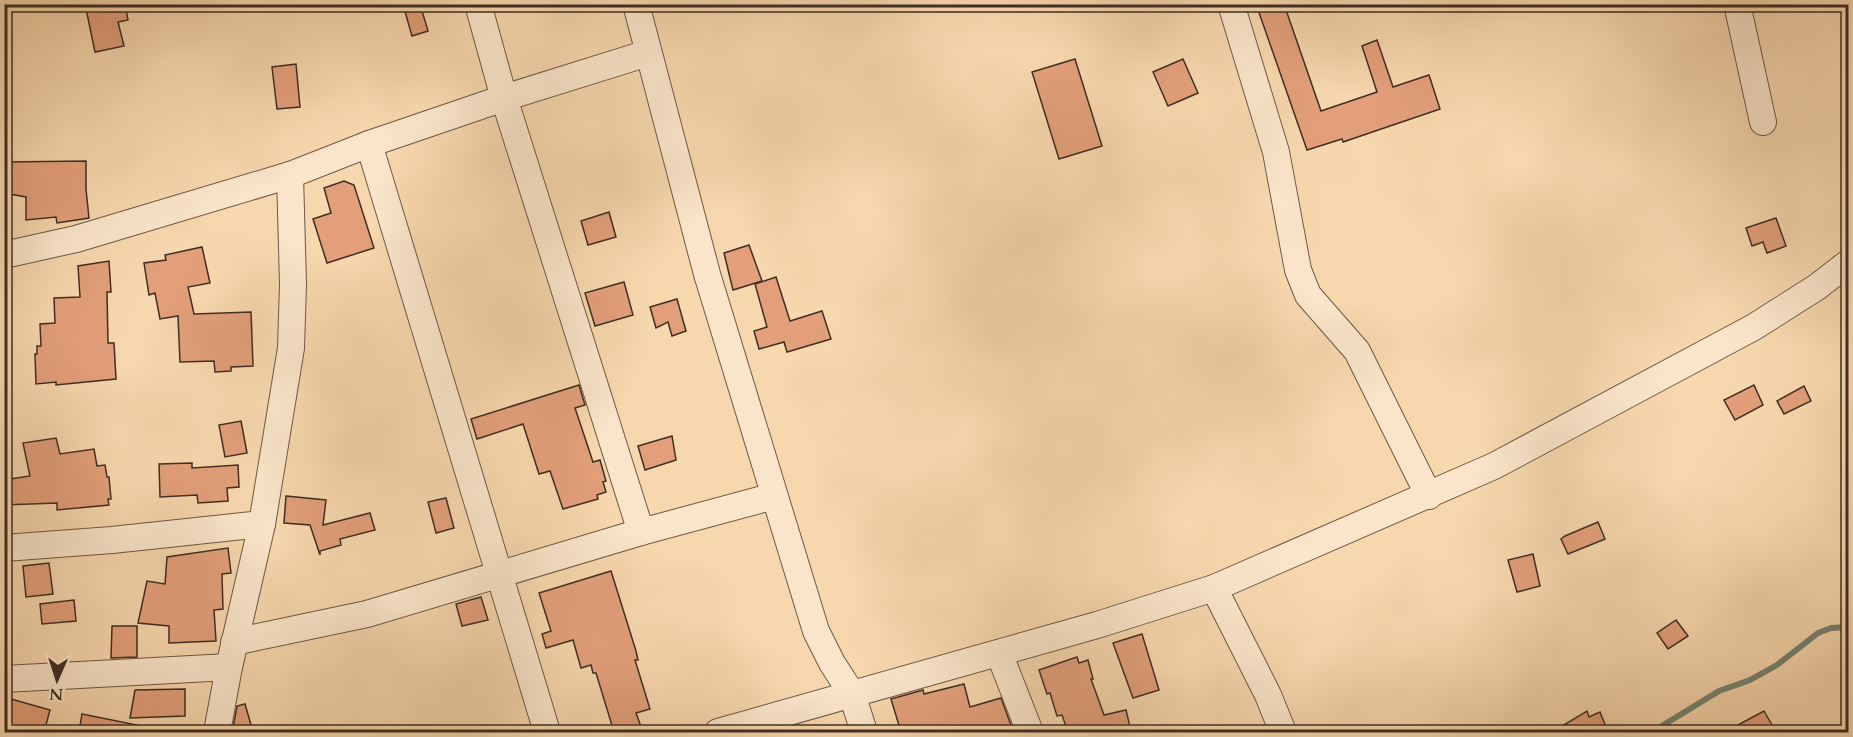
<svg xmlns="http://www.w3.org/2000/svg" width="1853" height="737" font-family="Cardo,serif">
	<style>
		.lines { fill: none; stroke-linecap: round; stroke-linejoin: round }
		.stream { stroke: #788272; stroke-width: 6 }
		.building { fill: #e29f7a; stroke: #3f2e23; stroke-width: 1.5 }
		.minor-casing { stroke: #6d5846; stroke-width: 28 }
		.minor { stroke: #fae5ca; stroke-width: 26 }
	</style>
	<rect width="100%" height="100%" fill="#f7d7ad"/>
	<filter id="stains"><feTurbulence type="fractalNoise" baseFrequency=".00333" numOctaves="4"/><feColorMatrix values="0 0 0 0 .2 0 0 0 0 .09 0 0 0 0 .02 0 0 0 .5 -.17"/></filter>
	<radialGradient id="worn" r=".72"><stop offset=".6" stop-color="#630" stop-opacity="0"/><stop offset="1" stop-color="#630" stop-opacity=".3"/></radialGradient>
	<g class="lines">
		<path class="stream" d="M 1652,732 L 1719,691 L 1750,680 L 1777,665 L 1818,633 L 1831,628 L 1848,627"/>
	</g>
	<g class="building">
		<path d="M 85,4 L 125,4 L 128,20 L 118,22 L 124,46 L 95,52 Z"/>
		<path d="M 414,4 L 420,4 L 428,31 L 412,36 L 404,8 Z"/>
		<path d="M 1256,4 L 1284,4 L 1321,111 L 1377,92 L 1362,46 L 1377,40 L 1393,87 L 1429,75 L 1440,109 L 1343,142 L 1342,139 L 1307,150 Z"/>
		<path d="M 1075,59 L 1102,146 L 1059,159 L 1032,72 Z"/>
		<path d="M 1183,59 L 1198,93 L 1168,106 L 1153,72 Z"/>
		<path d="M 296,64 L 300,107 L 277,109 L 272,67 Z"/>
		<path d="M 86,161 L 86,189 L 89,218 L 57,223 L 56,217 L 26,220 L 26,197 L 4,193 L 4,162 Z"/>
		<path d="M 344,181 L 354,185 L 374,248 L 327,263 L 313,219 L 331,213 L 324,188 Z"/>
		<path d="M 609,212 L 616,237 L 588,245 L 581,221 Z"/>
		<path d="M 1776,218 L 1786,246 L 1767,253 L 1763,242 L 1752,246 L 1746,228 Z"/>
		<path d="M 749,245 L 762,281 L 733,290 L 724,253 Z"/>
		<path d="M 202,247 L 210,283 L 188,287 L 194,314 L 251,312 L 253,366 L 231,367 L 231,371 L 215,372 L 214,361 L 180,362 L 178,316 L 160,319 L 155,293 L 149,295 L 144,263 L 166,260 L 165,255 Z"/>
		<path d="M 109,261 L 111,292 L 107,292 L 108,343 L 114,343 L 116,379 L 56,385 L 56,382 L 36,384 L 35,354 L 37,354 L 37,346 L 41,346 L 40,324 L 55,323 L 54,298 L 80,297 L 78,266 Z"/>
		<path d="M 776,277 L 790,321 L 822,311 L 831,339 L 787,352 L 784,342 L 759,349 L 754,331 L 767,327 L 755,284 Z"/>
		<path d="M 624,282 L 633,315 L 595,326 L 585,293 Z"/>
		<path d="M 677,299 L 686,331 L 672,336 L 668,322 L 656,328 L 650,307 Z"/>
		<path d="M 579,385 L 585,405 L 575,408 L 593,462 L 600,460 L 606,481 L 603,482 L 606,492 L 597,495 L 598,499 L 563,509 L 550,471 L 539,474 L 523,424 L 477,439 L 471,419 Z"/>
		<path d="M 1754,385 L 1763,405 L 1735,420 L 1724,400 Z"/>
		<path d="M 1804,386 L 1811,401 L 1784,414 L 1777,401 Z"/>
		<path d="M 241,421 L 247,453 L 225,457 L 219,425 Z"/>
		<path d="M 672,436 L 676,460 L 645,470 L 638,446 Z"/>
		<path d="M 56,438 L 60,454 L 94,449 L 97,466 L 105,465 L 107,477 L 109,477 L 111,499 L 108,499 L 109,505 L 57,510 L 57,503 L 4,505 L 4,480 L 30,476 L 23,443 Z"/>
		<path d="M 192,463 L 192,468 L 238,465 L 239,487 L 227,488 L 228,501 L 198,503 L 197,495 L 160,497 L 159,464 Z"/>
		<path d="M 286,496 L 326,500 L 323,525 L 370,513 L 375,530 L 340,539 L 341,545 L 320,551 L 320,555 L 310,525 L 284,523 Z"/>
		<path d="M 446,498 L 454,528 L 436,533 L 428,502 Z"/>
		<path d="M 1598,522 L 1605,539 L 1568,554 L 1561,539 L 1565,536 Z"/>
		<path d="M 228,548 L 231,573 L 222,574 L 223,609 L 214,610 L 216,641 L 169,643 L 169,626 L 138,623 L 147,581 L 165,584 L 167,557 Z"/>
		<path d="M 1533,554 L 1540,586 L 1517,592 L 1508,560 Z"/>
		<path d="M 49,563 L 53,594 L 26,597 L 23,566 Z"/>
		<path d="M 611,571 L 636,651 L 638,660 L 635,660 L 650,709 L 636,713 L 643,732 L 614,732 L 596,673 L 593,673 L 591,665 L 581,668 L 573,640 L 546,648 L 542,634 L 551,631 L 539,593 Z"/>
		<path d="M 481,597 L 488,620 L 462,626 L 456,604 Z"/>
		<path d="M 74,600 L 76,621 L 42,624 L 40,604 Z"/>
		<path d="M 1676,620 L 1688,636 L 1668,649 L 1657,633 Z"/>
		<path d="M 112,626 L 137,626 L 137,657 L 111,658 Z"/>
		<path d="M 1142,634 L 1159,690 L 1133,698 L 1113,643 Z"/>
		<path d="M 1077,657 L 1079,663 L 1088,660 L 1093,679 L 1091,679 L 1104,715 L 1126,710 L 1130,727 L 1110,732 L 1095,732 L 1093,728 L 1081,732 L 1068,732 L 1062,715 L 1057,716 L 1050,693 L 1047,694 L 1039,670 Z"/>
		<path d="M 964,684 L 970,707 L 1001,698 L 1012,728 L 1002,732 L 901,732 L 891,699 L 923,690 L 924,694 Z"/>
		<path d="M 185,689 L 185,716 L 130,718 L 135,690 Z"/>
		<path d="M 4,697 L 50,710 L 44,732 L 4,732 Z"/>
		<path d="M 245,704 L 253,732 L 234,732 L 233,728 L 237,706 Z"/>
		<path d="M 1587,711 L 1589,717 L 1600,712 L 1608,732 L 1552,732 Z"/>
		<path d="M 1764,711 L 1776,732 L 1725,732 Z"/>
		<path d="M 82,714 L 137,725 L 136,732 L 79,732 Z"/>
	</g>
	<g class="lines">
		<defs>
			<g id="minor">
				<path d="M 478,4 L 504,98 L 641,532"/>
				<path d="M 636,4 L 707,274 L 816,631 L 832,663 L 852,694 L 864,732"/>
				<path d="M 1231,4 L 1276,152 L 1298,270 L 1308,295 L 1357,351 L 1429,496"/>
				<path d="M 1737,4 L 1763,122"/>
				<path d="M 369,144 L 547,732"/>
				<path d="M 4,255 L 76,239 L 290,175 L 369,144 L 504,98 L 648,53"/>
				<path d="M 4,548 L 112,540 L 262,524"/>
				<path d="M 1214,588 L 1268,695 L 1283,732"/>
				<path d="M 234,642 L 367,614 L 641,532 L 774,496"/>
				<path d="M 999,653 L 1030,732"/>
				<path d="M 4,679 L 229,667"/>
				<path d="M 217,732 L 229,667 L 262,524 L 291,348 L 293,284 L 290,175"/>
				<path d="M 718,732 L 1097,625 L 1214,588 L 1494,466 L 1754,327 L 1817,287 L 1848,263"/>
			</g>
		</defs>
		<use href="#minor" class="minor-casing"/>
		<use href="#minor" class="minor"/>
	</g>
	<rect width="1853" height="737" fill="none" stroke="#f7d7ad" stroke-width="24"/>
	<rect x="6" y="6" width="1841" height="725" fill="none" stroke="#3f2e23" stroke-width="3"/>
	<rect x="12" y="12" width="1829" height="713" fill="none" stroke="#3f2e23" stroke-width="1.5"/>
	<g transform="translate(57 680) rotate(183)" stroke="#fae5ca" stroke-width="4.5" paint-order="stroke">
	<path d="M0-4.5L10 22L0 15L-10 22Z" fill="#3f2e23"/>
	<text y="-9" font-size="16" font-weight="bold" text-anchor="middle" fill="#3f2e23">N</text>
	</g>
	<rect width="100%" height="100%" filter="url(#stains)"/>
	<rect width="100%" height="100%" fill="url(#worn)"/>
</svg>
